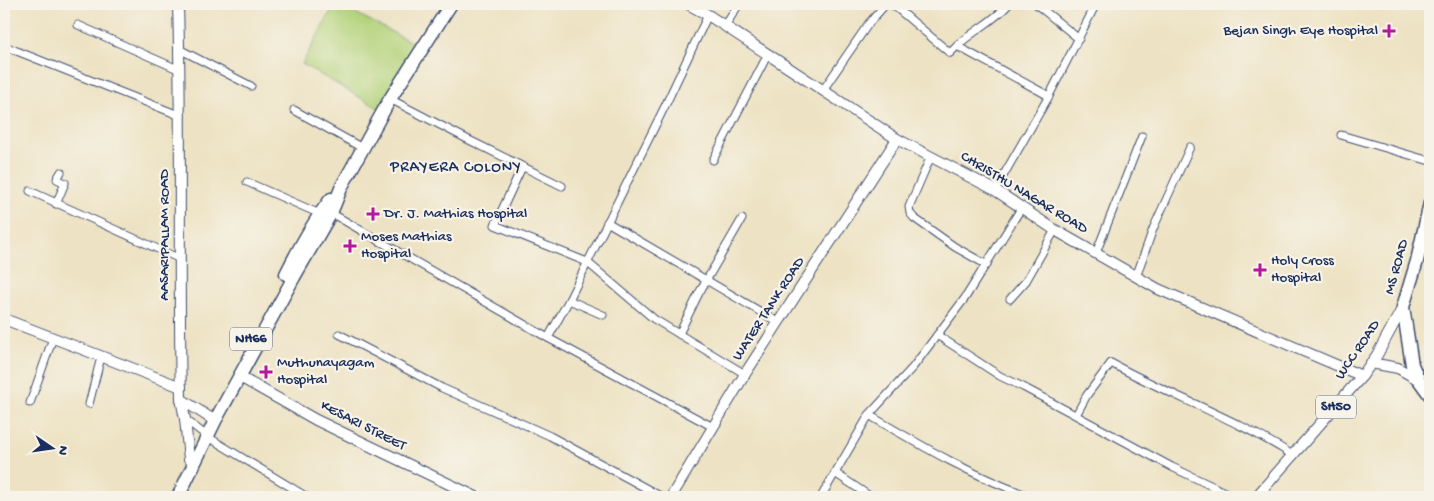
<svg xmlns="http://www.w3.org/2000/svg" width="1434" height="501" font-family="'Gochi Hand',sans-serif">
	<style>
		.green { fill: #b4d37b; stroke: #68816c }
		.lines { fill: none; stroke-linecap: round; stroke-linejoin: round }
		.street-casing { stroke: #3a4a6d; stroke-width: 9 }
		.secondary-casing { stroke: #3a4a6d; stroke-width: 12 }
		.primary-casing { stroke: #3a4a6d; stroke-width: 12 }
		.highway-casing { stroke: #3a4a6d; stroke-width: 15 }
		.street { stroke: #fff; stroke-width: 7 }
		.secondary { stroke: #fff; stroke-width: 10 }
		.primary { stroke: #fff; stroke-width: 10 }
		.highway { stroke: #fff; stroke-width: 12 }
		.poi-dot { fill: #b5179e; stroke: #f7f3e8; stroke-width: 2 }
		.labels { text-anchor: middle; dominant-baseline: central; stroke-width: 4.5; stroke-linejoin: round; paint-order: stroke }
		.shield { fill: #f7f3e8; stroke: #5d6a87; stroke-width: 1 }
		.shield-label { font-size: 14px; font-weight: bold; fill: #1b2f5e }
		.poi-label { font-size: 15px; fill: #1b2f5e; stroke: #f7f3e8; text-anchor: start }
		.street-label { font-size: 15px; fill: #1b2f5e; stroke: #f7f3e8 }
		.neighbourhood-label { font-size: 16px; letter-spacing: 1px; fill: #1b2f5e; stroke: #f7f3e8 }
	</style>
	<rect width="100%" height="100%" fill="#f7f3e8"/>
	<filter id="ink" filterUnits="userSpaceOnUse"><feTurbulence type="fractalNoise" baseFrequency=".02" numOctaves="2"/><feDisplacementMap in="SourceGraphic" scale="10" xChannelSelector="R" yChannelSelector="G"/><feConvolveMatrix kernelMatrix="1 2 1 2 8 2 1 2 1" color-interpolation-filters="sRGB"/></filter>
	<filter id="wash" filterUnits="userSpaceOnUse"><feTurbulence type="fractalNoise" baseFrequency=".0096" numOctaves="4" result="noise"/><feDisplacementMap in="SourceGraphic" scale="20" xChannelSelector="R" yChannelSelector="G"/><feGaussianBlur stdDeviation="1.12" result="paint"/><feColorMatrix in="noise" values="0 0 0 0 0 0 0 0 0 0 0 0 0 0 0 0 0 1.4 0 .05"/><feComposite in="paint" operator="in"/></filter>
	<g filter="url(#wash)">
		<rect width="100%" height="100%" fill="#ede2c3"/>
		<path class="green" d="M 335,4 L 338,4 L 417,45 L 380,109 L 302,64 Z"/>
	</g>
	<g filter="url(#ink)">
		<g class="lines">
			<defs>
				<g id="street">
					<path d="M 892,4 L 950,53 L 957,46"/>
					<path d="M 1009,4 C 994,21 973,31 957,46 L 1049,96"/>
					<path d="M 1036,4 L 1079,39"/>
					<path d="M 78,25 L 180,70"/>
					<path d="M 725,26 L 739,4"/>
					<path d="M 4,46 L 181,116"/>
					<path d="M 179,49 L 251,86"/>
					<path d="M 823,90 L 869,23 L 886,4"/>
					<path d="M 390,99 L 467,139 L 562,186"/>
					<path d="M 294,110 L 364,149"/>
					<path d="M 1341,135 L 1430,161"/>
					<path d="M 931,156 L 909,207 L 910,213 L 914,218 L 955,247 L 987,265"/>
					<path d="M 713,160 L 768,54"/>
					<path d="M 522,167 L 495,225 L 587,262 L 654,319 L 745,374"/>
					<path d="M 247,182 L 320,214"/>
					<path d="M 995,190 L 1049,96 L 1096,4"/>
					<path d="M 30,191 L 180,259"/>
					<path d="M 56,204 L 65,183 L 57,179 L 61,172"/>
					<path d="M 331,213 L 548,338 L 713,427"/>
					<path d="M 607,222 L 778,322"/>
					<path d="M 1096,253 L 1142,136"/>
					<path d="M 1136,277 L 1153,229 L 1190,147"/>
					<path d="M 1010,299 L 1026,281 L 1055,230"/>
					<path d="M 569,300 L 603,315"/>
					<path d="M 339,334 L 442,388 L 550,436 L 662,497"/>
					<path d="M 679,334 L 699,293 L 742,219"/>
					<path d="M 937,335 L 1000,376 L 1023,387 L 1172,467 L 1235,497"/>
					<path d="M 548,338 L 569,300 L 665,106 L 708,15"/>
					<path d="M 30,403 L 53,338"/>
					<path d="M 89,404 L 101,357"/>
					<path d="M 869,415 C 922,446 974,477 1032,497"/>
					<path d="M 1076,415 L 1087,395 L 1111,363 C 1171,396 1237,419 1294,456"/>
					<path d="M 185,419 L 208,437 L 307,497"/>
					<path d="M 835,473 L 871,497"/>
					<path d="M 821,497 L 869,415 L 913,367 L 965,298 L 1022,207"/>
				</g>
				<g id="secondary">
					<path d="M 178,4 C 182,135 178,267 181,399 L 185,419 L 189,459 L 195,462"/>
					<path d="M 688,4 L 708,15 L 897,139 L 995,190 L 1055,230 L 1158,289 L 1362,376"/>
					<path d="M 4,319 L 181,387"/>
					<path d="M 240,377 L 316,420 L 476,497"/>
					<path d="M 181,399 L 215,421"/>
					<path d="M 671,497 L 745,374 L 897,139"/>
				</g>
				<g id="primary">
					<path d="M 1371,363 L 1398,368 L 1419,380"/>
					<path d="M 1256,497 L 1362,376 L 1377,355 L 1403,307"/>
				</g>
				<g id="highway">
					<path d="M 1430,203 L 1417,261 L 1403,307 L 1412,365 L 1419,380 L 1430,395"/>
					<path d="M 286,274 C 299,248 313,222 331,199"/>
					<path d="M 178,497 L 215,421 L 294,277 L 331,213 L 342,186 L 390,99 L 451,4"/>
				</g>
			</defs>
			<use href="#street" class="street-casing"/>
			<use href="#secondary" class="secondary-casing"/>
			<use href="#primary" class="primary-casing"/>
			<use href="#highway" class="highway-casing"/>
			<use href="#street" class="street"/>
			<use href="#secondary" class="secondary"/>
			<use href="#primary" class="primary"/>
			<use href="#highway" class="highway"/>
		</g>
	</g>
	<g class="poi-dot">
		<path d="M1386.5 23.5h5v5h5v5h-5v5h-5v-5h-5v-5h5z"/>
		<path d="M370.5 206.5h5v5h5v5h-5v5h-5v-5h-5v-5h5z"/>
		<path d="M347.5 238.5h5v5h5v5h-5v5h-5v-5h-5v-5h5z"/>
		<path d="M1257.5 262.5h5v5h5v5h-5v5h-5v-5h-5v-5h5z"/>
		<path d="M263.5 364.5h5v5h5v5h-5v5h-5v-5h-5v-5h5z"/>
	</g>
	<g class="labels">
		<g class="shield">
			<rect x="230" y="327.5" width="42" height="23" rx="4"/>
			<rect x="1316" y="395.5" width="40" height="23" rx="4"/>
		</g>
		<g class="shield-label">
			<text x="251" y="339">NH66</text>
			<text x="1336" y="407">SH50</text>
		</g>
		<g class="poi-label">
			<text x="1378" y="31" text-anchor="end">Bejan Singh Eye Hospital</text>
			<text x="384" y="214">Dr. J. Mathias Hospital</text>
			<text x="361" y="237">Moses Mathias<tspan x="361" dy="17">Hospital</tspan></text>
			<text x="1271" y="261">Holy Cross<tspan x="1271" dy="17">Hospital</tspan></text>
			<text x="277" y="363">Muthunayagam<tspan x="277" dy="17">Hospital</tspan></text>
		</g>
		<g class="street-label">
			<text transform="translate(1024 193) rotate(31)">CHRISTHU NAGAR ROAD</text>
			<text transform="translate(165 235) rotate(-90)">AASARIPALLAM ROAD</text>
			<text transform="translate(1397 267) rotate(-75)">MS ROAD</text>
			<text transform="translate(769 309) rotate(-57)">WATER TANK ROAD</text>
			<text transform="translate(1358 350) rotate(-56)">WCC ROAD</text>
			<text transform="translate(363 426) rotate(27)">KESARI STREET</text>
		</g>
		<g class="neighbourhood-label">
			<text x="456" y="168">PRAYERA COLONY</text>
		</g>
	</g>
	<rect width="1434" height="501" fill="none" stroke="#f7f3e8" stroke-width="20"/>
	<g transform="translate(52 448) rotate(103)" stroke="#f7f3e8" stroke-width="4" paint-order="stroke">
	<path d="M0-4L9 19L0 12L-9 19Z" fill="#1b2f5e"/>
	<text y="-8" font-size="14" font-weight="bold" text-anchor="middle" fill="#1b2f5e">N</text>
	</g>
</svg>
